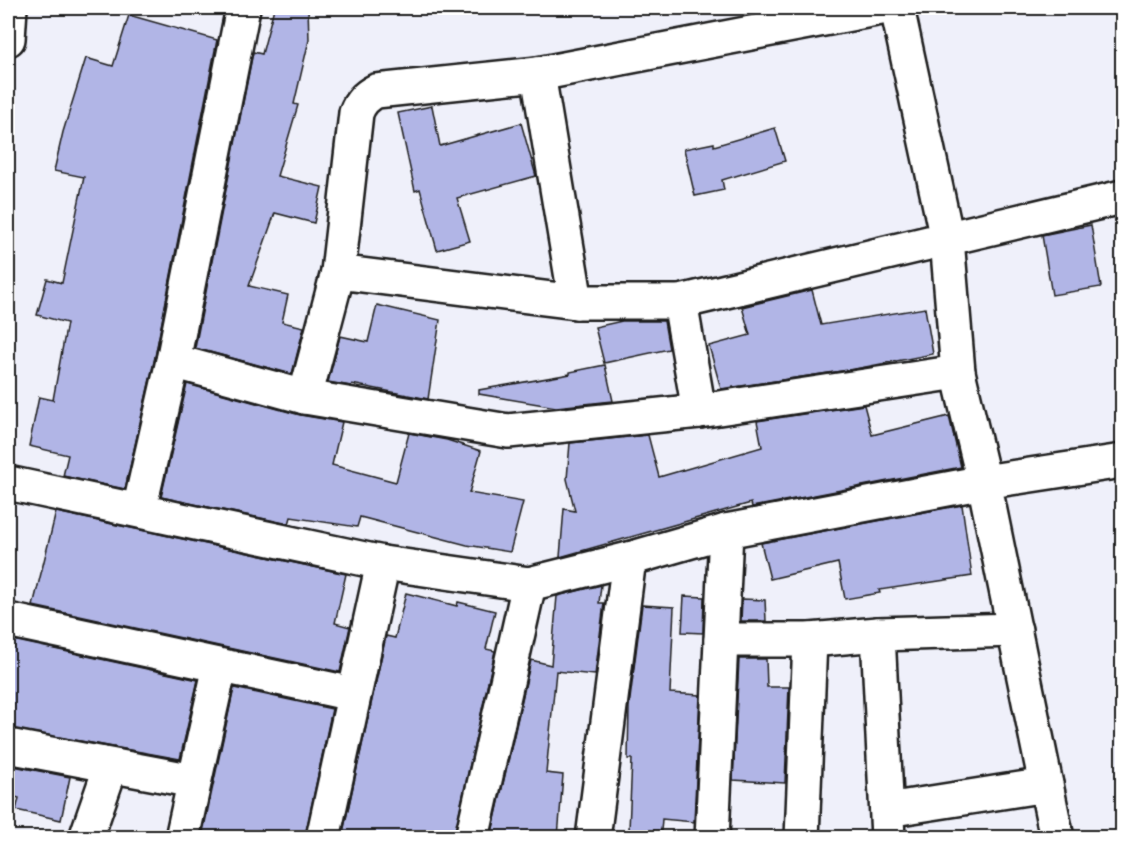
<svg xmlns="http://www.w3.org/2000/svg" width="1130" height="845" font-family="Itim,sans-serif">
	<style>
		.building { fill: #b1b5e6; stroke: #1c1c1c; stroke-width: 1.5 }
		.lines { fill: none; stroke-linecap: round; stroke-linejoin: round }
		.minor-casing { stroke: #1c1c1c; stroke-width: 38 }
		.tertiary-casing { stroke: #1c1c1c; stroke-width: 38 }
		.minor { stroke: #fff; stroke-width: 33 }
		.tertiary { stroke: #fff; stroke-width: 33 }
	</style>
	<rect width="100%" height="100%" fill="#eff0fa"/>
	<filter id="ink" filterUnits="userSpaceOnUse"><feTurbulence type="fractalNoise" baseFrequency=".0167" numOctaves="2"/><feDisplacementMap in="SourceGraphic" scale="12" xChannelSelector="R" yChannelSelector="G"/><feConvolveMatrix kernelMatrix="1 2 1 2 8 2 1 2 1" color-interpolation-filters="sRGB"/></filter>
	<g filter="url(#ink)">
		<g class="building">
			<path d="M 274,8 L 308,8 L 309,40 L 294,104 L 298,105 L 277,176 L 322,187 L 314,223 L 275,213 L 249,286 L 288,295 L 282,322 L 304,327 L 292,374 L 195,348 L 253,52 L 262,54 Z"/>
			<path d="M 129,15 L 217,40 L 155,357 L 125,489 L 63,476 L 68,455 L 29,446 L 39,397 L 53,400 L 67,323 L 37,315 L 47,279 L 62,283 L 84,177 L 54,171 L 63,132 L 86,58 L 113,66 Z"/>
			<path d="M 432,106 L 440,146 L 521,123 L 536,176 L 457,198 L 470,241 L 437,250 L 420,189 L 415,191 L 398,113 Z"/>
			<path d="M 775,128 L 785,161 L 722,180 L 724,190 L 695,196 L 684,149 L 714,143 L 714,146 Z"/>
			<path d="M 1091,225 L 1101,287 L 1052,295 L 1042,235 Z"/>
			<path d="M 812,290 L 821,325 L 925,308 L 933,354 L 855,369 L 721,389 L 709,346 L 750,335 L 742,307 Z"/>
			<path d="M 377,305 L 440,320 L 428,399 L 352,384 L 351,386 L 328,382 L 340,336 L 368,342 Z"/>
			<path d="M 622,321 L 664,321 L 669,349 L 604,363 L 595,327 Z"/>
			<path d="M 605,365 L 613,401 L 556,407 L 479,394 L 479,390 L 570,374 L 570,372 Z"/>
			<path d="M 187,384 L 300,415 L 342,422 L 332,465 L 396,482 L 409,433 L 447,440 L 481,451 L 469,493 L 523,502 L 510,552 L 467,545 L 360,517 L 357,527 L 291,517 L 289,524 L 161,497 Z"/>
			<path d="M 864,405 L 872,435 L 949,416 L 961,467 L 752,507 L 751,503 L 560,557 L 564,509 L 575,511 L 567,479 L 570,443 L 648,435 L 659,477 L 762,447 L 757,421 Z"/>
			<path d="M 962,505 L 972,576 L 879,590 L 880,593 L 845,599 L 838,563 L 770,579 L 761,543 Z"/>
			<path d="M 56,512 L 346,574 L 335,623 L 350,627 L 340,672 L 33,606 Z"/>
			<path d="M 601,585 L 599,603 L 604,603 L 595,675 L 556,671 L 546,773 L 563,775 L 558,837 L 491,837 L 531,660 L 551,665 L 557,596 Z"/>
			<path d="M 406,593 L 457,606 L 458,602 L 495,611 L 486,649 L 495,651 L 454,837 L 342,837 L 386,636 L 395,638 Z"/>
			<path d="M 684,596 L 704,597 L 703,633 L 682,632 Z"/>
			<path d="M 742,599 L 765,600 L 766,621 L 741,621 Z"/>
			<path d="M 642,605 L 674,607 L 670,693 L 700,695 L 694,822 L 662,819 L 661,831 L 629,830 L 632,759 L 628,759 L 629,707 Z"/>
			<path d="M 8,639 L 198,680 L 180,759 L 8,728 Z"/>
			<path d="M 739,659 L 766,659 L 767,687 L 789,687 L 785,783 L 733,780 Z"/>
			<path d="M 234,688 L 332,709 L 305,837 L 206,837 L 207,833 L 203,832 Z"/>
			<path d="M 8,765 L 70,777 L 61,820 L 16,810 L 19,798 L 8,795 Z"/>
		</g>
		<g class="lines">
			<defs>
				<g id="minor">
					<path d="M 897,8 L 947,239 L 958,372 L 984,482 L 1057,838"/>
					<path d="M 338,272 L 356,113 C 360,102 366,96 376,91 L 538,74"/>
					<path d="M 576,302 L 538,74 L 881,8"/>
					<path d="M 680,302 L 699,411"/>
					<path d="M 173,361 L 305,397 L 508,431 L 699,411 L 958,372"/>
					<path d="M 305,397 L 338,272 L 576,302 L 680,302 L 1122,197"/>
					<path d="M 8,483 L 383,563 L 529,584 L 629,559 L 726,531 L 984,482 L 1122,461"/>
					<path d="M 139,510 L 173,361 L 243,8"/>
					<path d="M 8,620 L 353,694"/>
					<path d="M 878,634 L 888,838"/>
					<path d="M 721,640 L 810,640 L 878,634 L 1015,630"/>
					<path d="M 8,746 L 194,781"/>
					<path d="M 887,810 L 1046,785"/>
					<path d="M 86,838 L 111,766"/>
					<path d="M 182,838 L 220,666"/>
					<path d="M 323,838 L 383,563"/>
					<path d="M 472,838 L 529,584"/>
					<path d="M 593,838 L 629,559"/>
					<path d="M 712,838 L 726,531"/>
					<path d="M 802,838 L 810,640"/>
				</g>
				<path id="tertiary" d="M 8,39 L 10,8"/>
			</defs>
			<use href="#minor" class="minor-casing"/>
			<use href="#tertiary" class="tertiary-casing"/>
			<use href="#minor" class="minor"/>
			<use href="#tertiary" class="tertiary"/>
		</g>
	</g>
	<rect width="1130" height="845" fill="none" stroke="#fff" stroke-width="30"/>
	<rect x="15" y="15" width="1100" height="815" fill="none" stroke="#1c1c1c" stroke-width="2" filter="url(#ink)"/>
</svg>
